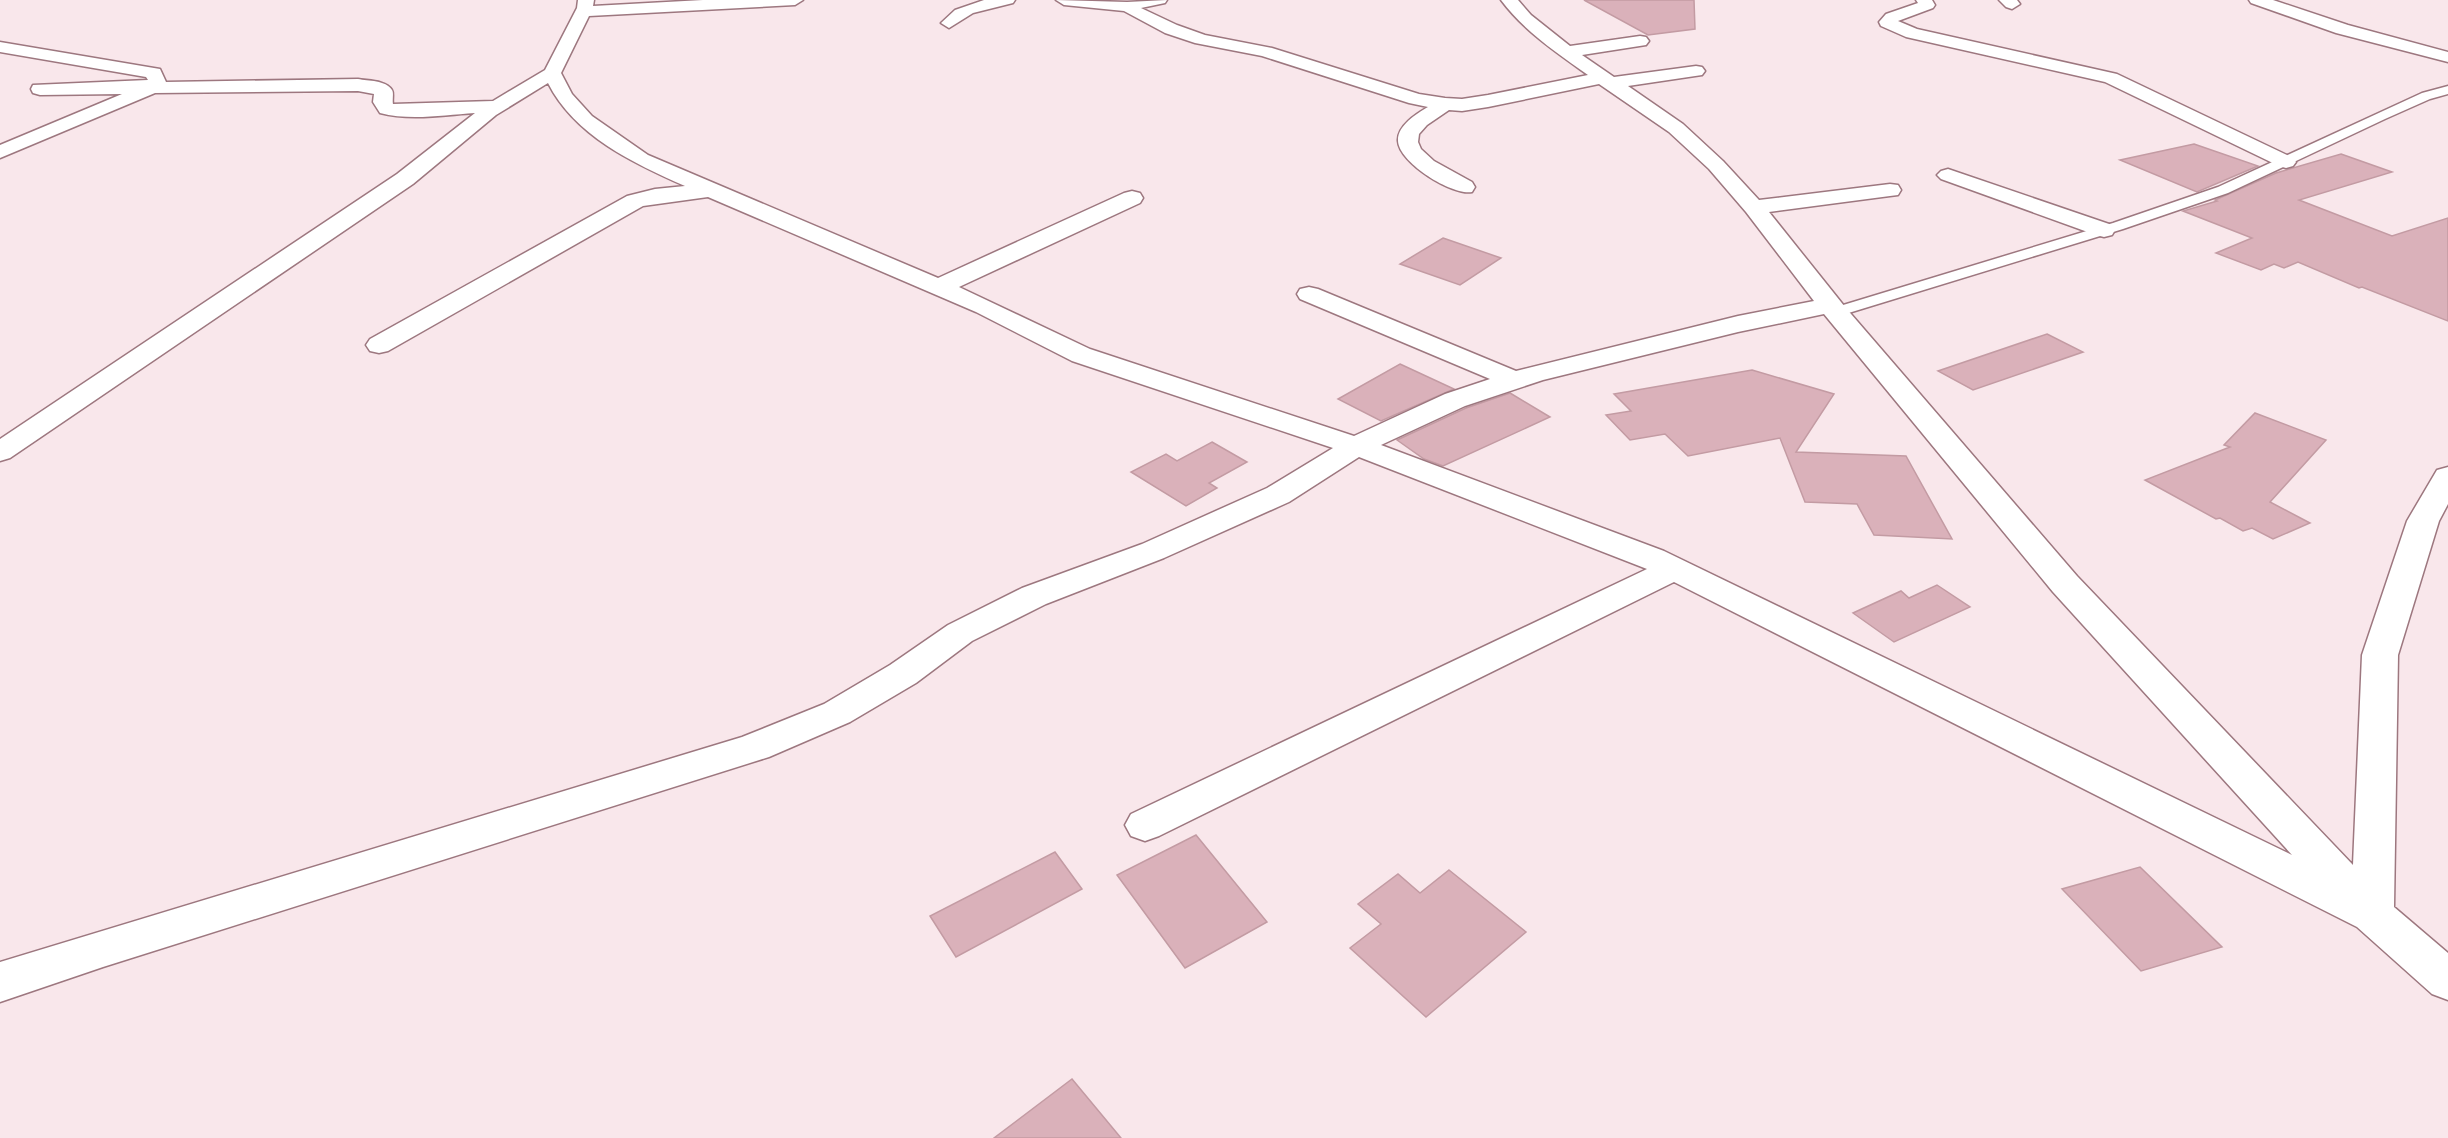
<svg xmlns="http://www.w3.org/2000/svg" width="2448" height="1138" font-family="'Space Grotesk',sans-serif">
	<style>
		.building { fill: #dab1ba; stroke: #c39ba3; stroke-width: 1.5 }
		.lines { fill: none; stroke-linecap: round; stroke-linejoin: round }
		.lane-casing { stroke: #9d777f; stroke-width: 3 }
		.street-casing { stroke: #9d777f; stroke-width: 3 }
		.lane { fill: #fff; fill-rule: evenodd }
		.street { fill: #fff; fill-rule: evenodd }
	</style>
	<rect width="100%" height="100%" fill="#f9e7eb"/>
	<g class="building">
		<path d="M 1584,0 L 1694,0 L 1695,29 L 1648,35 Z"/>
		<path d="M 2194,144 L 2258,166 L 2197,192 L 2120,160 Z"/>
		<path d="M 2341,154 L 2392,172 L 2299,200 L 2392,236 L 2448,218 L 2448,321 L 2362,287 L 2359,288 L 2298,262 L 2284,268 L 2274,264 L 2261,270 L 2216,253 L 2252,238 L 2183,211 L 2217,201 L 2215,200 L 2276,173 Z"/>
		<path d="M 1443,238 L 1501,258 L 1460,285 L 1400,264 Z"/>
		<path d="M 2047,334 L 2083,352 L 1973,390 L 1938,371 Z"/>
		<path d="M 1400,364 L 1454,389 L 1381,421 L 1338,399 Z"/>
		<path d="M 1752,370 L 1834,394 L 1796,452 L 1906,456 L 1952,539 L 1874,535 L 1857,504 L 1805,502 L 1780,438 L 1688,456 L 1665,434 L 1630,440 L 1606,415 L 1631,411 L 1614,394 Z"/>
		<path d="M 1510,393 L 1550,417 L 1443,466 L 1424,459 L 1397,440 L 1466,408 Z"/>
		<path d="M 2255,413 L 2326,440 L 2270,502 L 2310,523 L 2273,539 L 2252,528 L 2243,531 L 2220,518 L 2216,519 L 2145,480 L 2230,447 L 2224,445 Z"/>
		<path d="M 1212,442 L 1247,462 L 1209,483 L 1217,488 L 1186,506 L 1131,472 L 1166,454 L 1177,461 Z"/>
		<path d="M 1937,585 L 1970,607 L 1894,642 L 1853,613 L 1901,591 L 1909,598 Z"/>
		<path d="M 1196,835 L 1267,922 L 1185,968 L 1117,875 Z"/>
		<path d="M 1055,852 L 1082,889 L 956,957 L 930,916 Z"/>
		<path d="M 2140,867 L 2222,947 L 2141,971 L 2062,889 Z"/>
		<path d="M 1449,870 L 1526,932 L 1426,1017 L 1350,948 L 1381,924 L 1358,904 L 1398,874 L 1420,893 Z"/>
		<path d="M 1072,1079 L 1121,1138 L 994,1138 Z"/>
	</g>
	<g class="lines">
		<defs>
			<path id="lane" d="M 2448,86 L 2448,94 L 2430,99 L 2385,119 L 2228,193 L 2123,229 L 1842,315 L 1830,315 L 1828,312 L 1830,309 L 2113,223 L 2218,187 L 2422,93 Z"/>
			<g id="street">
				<path d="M 578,0 L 594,0 L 593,6 L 703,0 L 803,0 L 795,5 L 589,16 L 561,73 L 572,94 L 592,116 L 648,155 L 938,278 L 1124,193 L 1132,191 L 1140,193 L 1143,198 L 1140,203 L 959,287 L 1090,349 L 1354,436 L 1445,394 L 1490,379 L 1300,299 L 1297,294 L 1300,289 L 1309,287 L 1318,289 L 1516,371 L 1738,316 L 1814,301 L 1746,212 L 1709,169 L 1669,132 L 1599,84 L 1488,107 L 1462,111 L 1449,110 L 1427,125 L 1419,134 L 1418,142 L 1421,149 L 1434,161 L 1472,182 L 1475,187 L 1472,192 C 1453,196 1399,163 1398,141 C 1397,126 1416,114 1428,107 L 1409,103 L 1262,56 L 1195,43 L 1165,33 L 1124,11 L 1064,5 L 1056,0 L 1127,2 L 1167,0 L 1165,3 L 1141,8 L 1177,25 L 1205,35 L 1272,48 L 1419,94 L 1445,98 L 1462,99 L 1488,95 L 1588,75 C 1557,53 1524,31 1501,0 L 1518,0 L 1531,15 L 1570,46 L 1640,36 L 1646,37 L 1649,41 L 1646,45 L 1582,55 L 1614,77 L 1696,66 L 1702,67 L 1705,71 L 1702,75 L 1628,86 L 1683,124 L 1723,161 L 1759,200 L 1890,184 L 1898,185 L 1901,190 L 1898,195 L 1890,196 L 1769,212 L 1845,307 L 2077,576 L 2353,865 L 2362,655 L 2407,521 L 2437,470 L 2448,467 L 2448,504 L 2439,521 L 2398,655 L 2394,907 L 2448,953 L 2448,1000 L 2432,994 L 2357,927 L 1674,582 L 1159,836 L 1145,841 L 1131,836 L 1125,825 L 1131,814 L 1647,569 L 1359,457 L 1289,502 L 1164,558 L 1046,604 L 972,641 L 916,683 L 850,722 L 769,757 L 103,967 L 0,1002 L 0,962 L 742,737 L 824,704 L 890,665 L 948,625 L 1022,588 L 1142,544 L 1267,488 L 1333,448 L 1072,361 L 976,312 L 708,197 L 643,206 L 388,351 L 379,353 L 370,351 L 366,345 L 370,339 L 627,196 L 655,189 L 685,186 C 633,163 575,136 548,83 L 496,115 L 413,184 L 10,458 L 0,461 L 0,439 L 397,174 L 475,113 C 444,115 410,121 380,113 L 373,102 L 374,94 L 358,91 L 155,93 L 0,158 L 0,145 L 122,94 L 40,95 L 33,93 L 31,89 L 33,85 L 148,80 L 146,77 L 0,52 L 0,42 L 154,68 L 160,69 L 166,82 L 358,79 C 368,81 386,80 392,90 C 394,93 392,100 393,104 L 493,101 L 545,70 L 577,8 ZM 1824,314 L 2053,592 L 2292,855 L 1664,551 L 1381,445 L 1465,406 L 1543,380 L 1738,332 Z"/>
				<path d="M 984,0 L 1015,0 L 1013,3 L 973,13 L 949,28 L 941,23 L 955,10 Z"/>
				<path d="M 1916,0 L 1932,0 L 1935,5 L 1933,8 L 1898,21 L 1917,29 L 2117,74 L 2293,158 L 2296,162 L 2293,166 L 2286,168 L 2279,166 L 2105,82 L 1906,37 L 1881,26 L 1879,22 L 1886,14 L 1918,3 Z"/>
				<path d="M 1999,0 L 2017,0 L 2020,4 L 2012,9 L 2006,7 Z"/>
				<path d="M 2249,0 L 2273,0 L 2348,25 L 2448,52 L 2448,62 L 2336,33 L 2251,3 Z"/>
				<path d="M 1948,169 L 2112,225 L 2115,230 L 2112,235 L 2104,237 L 2096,235 L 1941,179 L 1937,175 L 1941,171 Z"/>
			</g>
		</defs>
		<use href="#lane" class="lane-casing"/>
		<use href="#street" class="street-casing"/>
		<use href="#lane" class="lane"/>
		<use href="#street" class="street"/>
	</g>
</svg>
